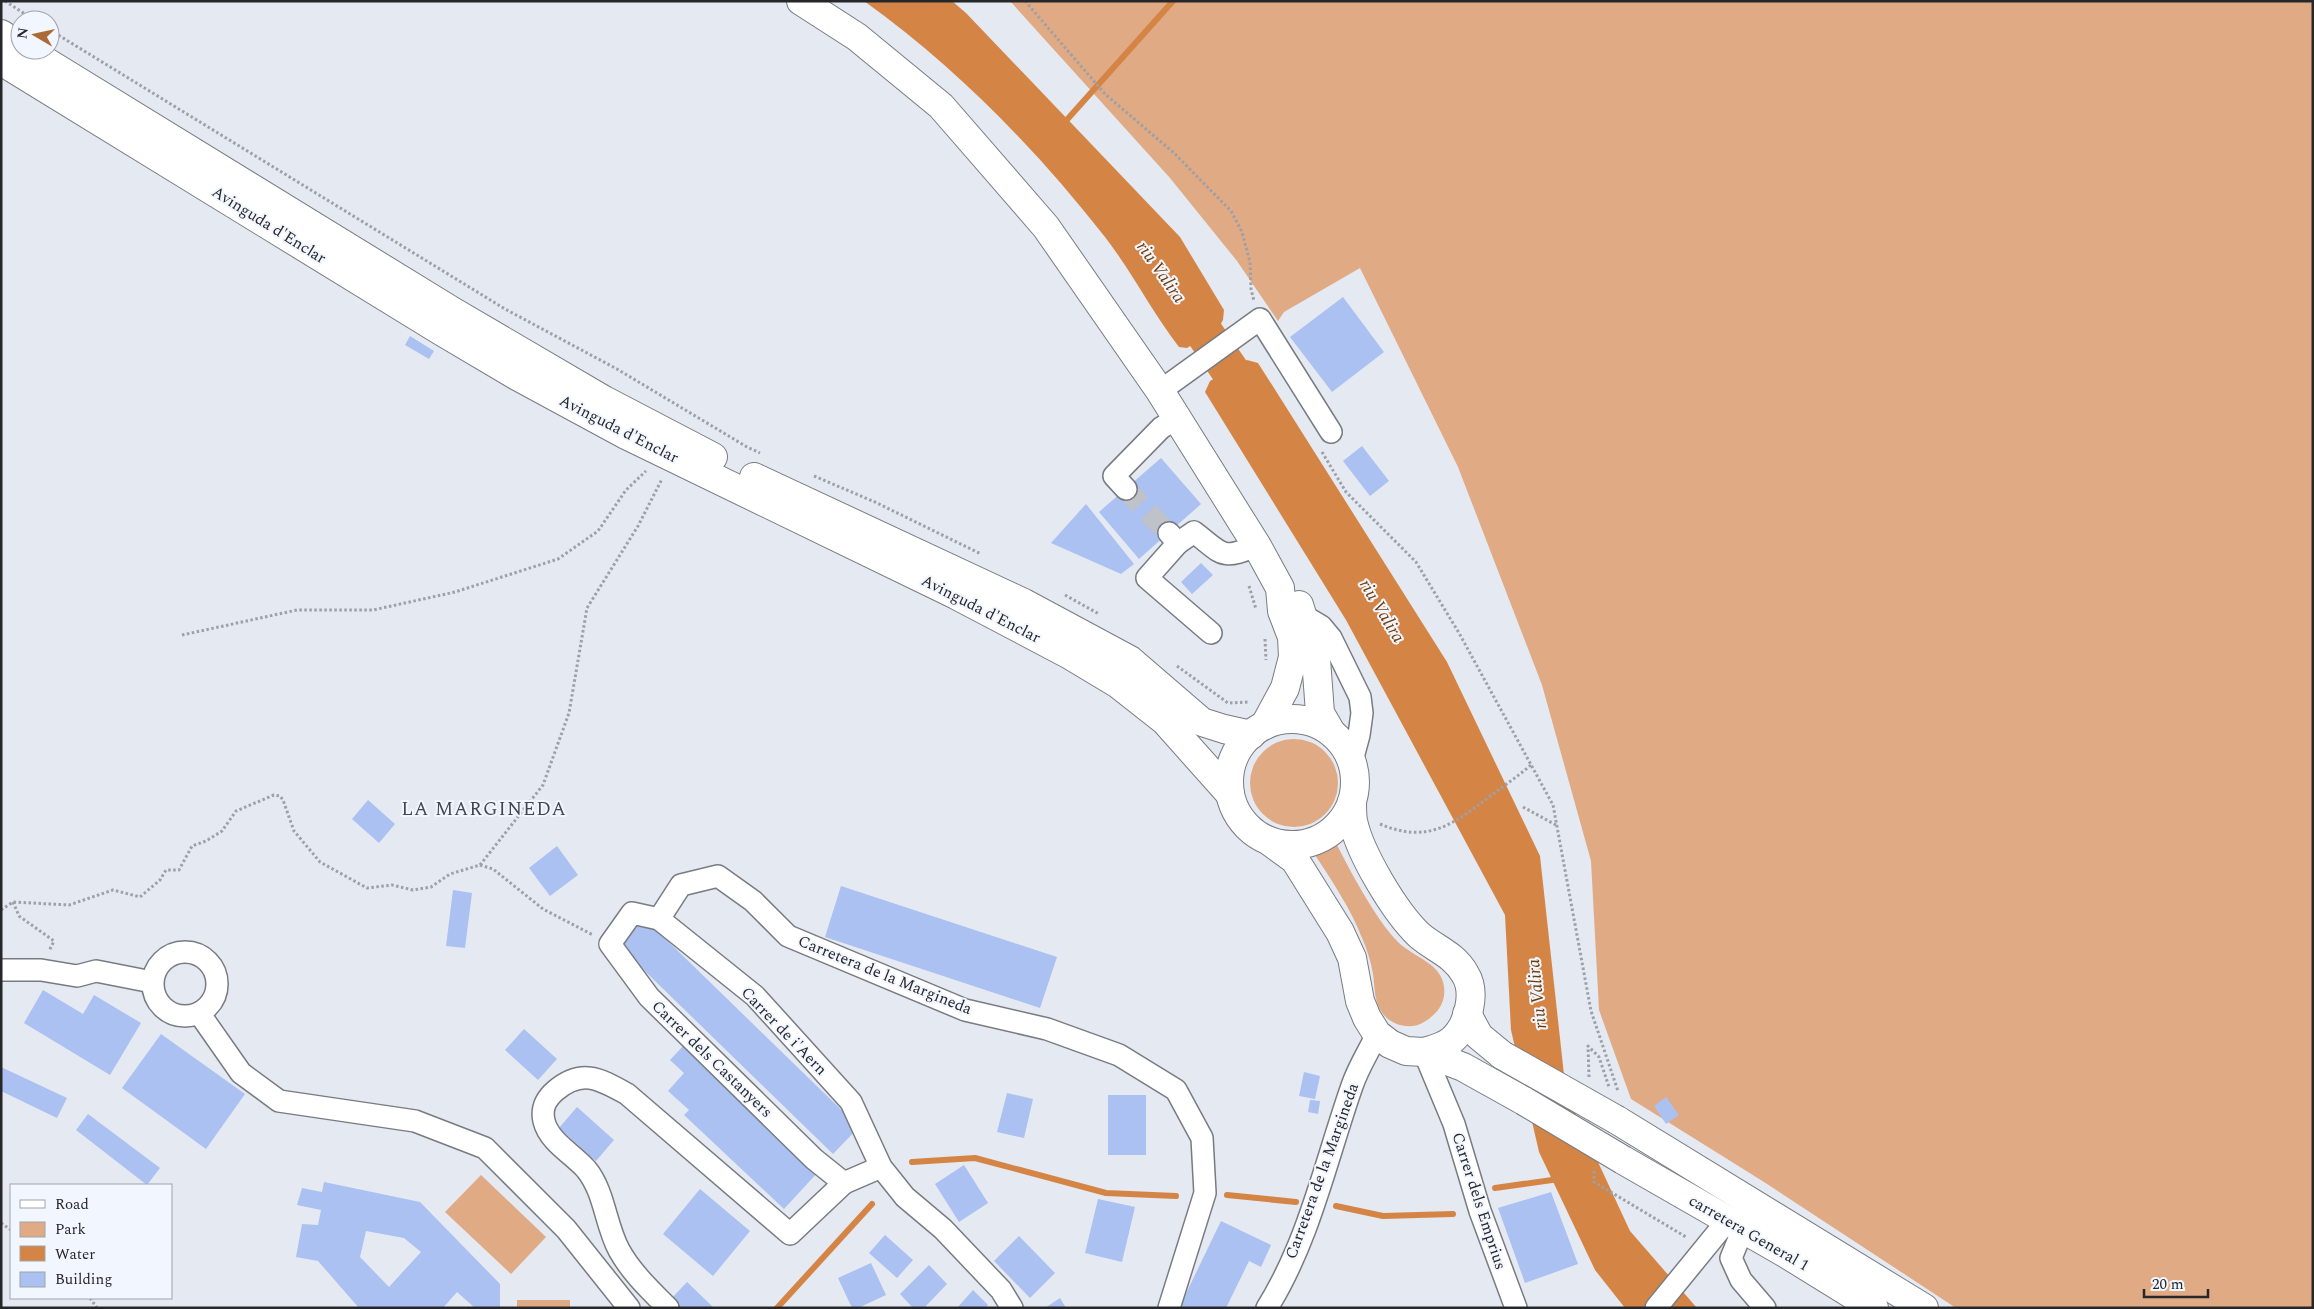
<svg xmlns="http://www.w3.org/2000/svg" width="2314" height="1309" font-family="Spectral,serif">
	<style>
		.green { fill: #e0aa84 }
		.water { fill: #d48546 }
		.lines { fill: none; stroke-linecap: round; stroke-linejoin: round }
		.stream { stroke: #d48546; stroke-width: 6 }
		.river { stroke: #d48546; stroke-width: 38 }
		.building { fill: #aac1f2; fill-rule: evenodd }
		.minor-tunnel { stroke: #bfc2c9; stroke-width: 21; stroke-dasharray: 21 11; stroke-linecap: butt }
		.minor-casing { stroke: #787b82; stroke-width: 24 }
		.major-casing { stroke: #787b82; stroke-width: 30 }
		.highway-casing { stroke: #787b82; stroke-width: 30 }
		.path { stroke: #9da0a6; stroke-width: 3; stroke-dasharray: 2.5 2.5; stroke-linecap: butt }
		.minor { stroke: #fff; stroke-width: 21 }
		.major { stroke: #fff; stroke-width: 28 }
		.highway { stroke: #fff; stroke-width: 28 }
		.highway-bridge-casing { stroke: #787b82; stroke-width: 30; stroke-linecap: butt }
		.highway-bridge { stroke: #fff; stroke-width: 28 }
		.labels { text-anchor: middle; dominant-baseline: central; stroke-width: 4; stroke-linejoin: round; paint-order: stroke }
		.street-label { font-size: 16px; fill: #26272a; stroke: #f2f6fe }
		.water-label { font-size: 18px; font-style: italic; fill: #703c0b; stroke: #f2f6fe }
		.quarter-label { font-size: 19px; letter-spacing: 1px; fill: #44474d; stroke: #f2f6fe }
	</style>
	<rect width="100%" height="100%" fill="#e5e9f1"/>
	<g class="green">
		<path d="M 1010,1 L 2313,1 L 2313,1308 L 1956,1308 L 1764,1182 L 1631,1099 L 1599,1010 L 1591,861 L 1542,685 L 1458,467 L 1360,268 L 1284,312 L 1278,321 L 1237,261 L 1170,178 Z"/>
		<circle cx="1294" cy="783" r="44"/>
		<path d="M 1335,841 C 1349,869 1376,920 1398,942 C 1415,959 1448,964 1444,996 C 1442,1008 1434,1016 1424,1022 C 1412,1030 1392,1026 1383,1014 C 1374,1002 1375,989 1373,974 C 1371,962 1367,949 1362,938 C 1351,909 1332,881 1315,855 Z"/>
		<path d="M 481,1175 L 546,1237 L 511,1274 L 445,1212 Z"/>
		<rect x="517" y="1300" width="53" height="8"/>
	</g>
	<g class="water">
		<path d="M 864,1 L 952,1 L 966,13 L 1180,237 L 1224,310 L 1223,320 L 1219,327 L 1187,348 L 1179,347 C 1152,312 1132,272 1105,237 C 1035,148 956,67 864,1 Z"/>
		<path d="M 1247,360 L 1258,363 L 1274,388 L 1447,662 L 1540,856 L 1566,1093 L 1630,1231 L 1697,1308 L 1625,1308 L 1595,1270 L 1539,1152 L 1511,1030 L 1505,915 L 1346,620 L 1205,392 L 1210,381 Z"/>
	</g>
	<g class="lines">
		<g class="stream">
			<path d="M 1064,123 L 1173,1"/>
			<path d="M 912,1162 L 975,1158 L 1106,1193 L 1176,1196"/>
			<path d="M 1495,1188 L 1559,1179"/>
			<path d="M 1227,1195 L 1296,1202"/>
			<path d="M 1336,1206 L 1383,1216 L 1453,1214"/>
			<path d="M 777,1308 L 872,1204"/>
		</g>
		<path class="river" d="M 1177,293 L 1259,413"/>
	</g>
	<g class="building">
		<path d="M 1343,297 L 1384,352 L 1332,392 L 1290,337 Z"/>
		<path d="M 410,336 L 434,351 L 429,359 L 405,345 Z"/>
		<path d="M 1362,446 L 1389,481 L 1370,496 L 1343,461 Z"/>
		<path d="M 1161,458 L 1201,504 L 1139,559 L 1099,512 Z"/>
		<path d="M 1086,504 L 1134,564 L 1121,574 L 1051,543 Z"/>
		<path d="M 1201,563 L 1213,575 L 1192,594 L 1181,582 Z"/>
		<path d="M 368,800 L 395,824 L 379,843 L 352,819 Z"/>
		<path d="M 557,846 L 578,875 L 550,896 L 529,868 Z"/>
		<path d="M 841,886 L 1057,957 L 1040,1008 L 825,937 Z"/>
		<path d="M 453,890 L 472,893 L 465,948 L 446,946 Z"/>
		<path d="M 643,917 L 859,1127 L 833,1154 L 617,944 Z"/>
		<path d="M 43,990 L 83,1014 L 94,995 L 141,1023 L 110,1075 L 24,1023 Z"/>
		<path d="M 524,1029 L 557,1059 L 538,1080 L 505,1050 Z"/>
		<path d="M 161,1034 L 245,1094 L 206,1149 L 122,1088 Z"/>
		<path d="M 684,1045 L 819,1171 L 784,1209 L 684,1115 L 689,1110 L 668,1091 L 684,1073 L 670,1060 Z"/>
		<path d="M 1,1067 L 67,1098 L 57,1118 L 1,1091 Z"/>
		<path d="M 1304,1072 L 1320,1076 L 1315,1099 L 1299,1096 Z"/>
		<path d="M 1007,1093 L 1033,1099 L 1024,1138 L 997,1132 Z"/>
		<rect x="1108" y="1095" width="38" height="60"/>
		<path d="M 1666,1097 L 1679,1115 L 1666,1124 L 1654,1106 Z"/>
		<path d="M 1310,1100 L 1320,1101 L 1318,1114 L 1308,1112 Z"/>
		<path d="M 577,1107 L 614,1140 L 596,1161 L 559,1128 Z"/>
		<path d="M 88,1114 L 160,1168 L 147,1185 L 76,1130 Z"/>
		<path d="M 964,1165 L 988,1203 L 959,1222 L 935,1184 Z"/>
		<path d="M 324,1182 L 420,1202 L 500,1284 L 500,1308 L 475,1308 L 457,1292 L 443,1308 L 359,1308 L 318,1261 L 296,1257 L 302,1224 L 318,1225 L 321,1210 L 297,1205 L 302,1188 L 322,1192 ZM 366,1231 L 404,1238 L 421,1252 L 389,1287 L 360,1257 Z"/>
		<path d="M 700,1189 L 750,1231 L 713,1276 L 663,1234 Z"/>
		<path d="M 1551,1192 L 1578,1264 L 1525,1283 L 1498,1208 Z"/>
		<path d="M 1098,1199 L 1135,1207 L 1122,1262 L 1085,1253 Z"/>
		<path d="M 1221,1221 L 1271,1245 L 1261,1267 L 1249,1261 L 1226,1308 L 1179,1308 Z"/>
		<path d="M 885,1235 L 913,1260 L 897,1278 L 869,1253 Z"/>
		<path d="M 1019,1236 L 1055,1273 L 1030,1298 L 994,1261 Z"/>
		<path d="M 871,1263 L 886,1295 L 858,1308 L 852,1308 L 838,1278 Z"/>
		<path d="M 929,1265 L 947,1284 L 924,1308 L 913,1308 L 900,1294 Z"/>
		<path d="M 687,1282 L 714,1308 L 678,1308 L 670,1300 Z"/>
		<path d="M 973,1290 L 988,1305 L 985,1308 L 957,1308 Z"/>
		<path d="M 1060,1298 L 1066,1308 L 1045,1308 Z"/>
	</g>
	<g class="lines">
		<path class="minor-tunnel" d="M 1126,489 L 1168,533"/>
		<defs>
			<g id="minor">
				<path d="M 1160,391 L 1260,319 L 1331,432"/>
				<path d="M 1126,489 L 1114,476 L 1161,428 L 1177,418"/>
				<path d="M 1169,533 L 1178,543 L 1194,532 C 1224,555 1220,560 1257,546"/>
				<path d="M 1178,543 L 1147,578 L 1211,633"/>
				<path d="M 1304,616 L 1321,626 L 1331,638 L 1360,697 L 1362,713 L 1359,735 L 1352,761"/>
				<path d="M 659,919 L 681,885 L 718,876 L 753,901 L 788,936 L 965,1010 L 1047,1029 L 1119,1055 L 1176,1090 L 1202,1138 L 1205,1193 L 1169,1308"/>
				<circle cx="185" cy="984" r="32"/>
				<path d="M 1,970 L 41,970 L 77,976 L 96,971 L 152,982"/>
				<path d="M 199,1013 L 241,1073 L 279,1101 L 415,1121 L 485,1148 L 566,1229 L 629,1308"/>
				<path d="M 1424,1052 L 1454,1124 L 1480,1211 L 1516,1308"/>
				<path d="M 881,1167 L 844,1183 L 814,1159 L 649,997 L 610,944 L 632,913 L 659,919 L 755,996 L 851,1102 L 881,1167 L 905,1197 L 943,1229 L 1001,1290 L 1012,1308"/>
				<path d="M 1743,1229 L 1731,1258 L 1741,1280 L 1765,1308"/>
				<path d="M 668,1308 C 650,1290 631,1272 619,1250 C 605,1224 605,1192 586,1169 C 573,1154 549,1142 544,1121 C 541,1108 546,1099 555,1091 C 582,1068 600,1079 627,1094 L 790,1234 L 844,1183"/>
				<path d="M 1267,1308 C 1309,1241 1326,1160 1352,1086 C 1358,1068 1369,1051 1377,1034"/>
				<path d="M 1656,1308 L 1727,1221"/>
			</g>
			<g id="major">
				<path d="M 1,34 L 20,46"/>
				<path d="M 27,50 L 452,311 L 604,400 L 713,457"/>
				<path d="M 1,61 L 441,331 L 517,376 L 626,435 L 956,595 L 1068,654 L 1118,684 L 1165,721 L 1230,794"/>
				<path d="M 754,477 L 1024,603 L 1130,660 L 1202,722 L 1224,729 L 1251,735"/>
			</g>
			<g id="highway">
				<path d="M 801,1 L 857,37 L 941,106 L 1046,227 L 1160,391 L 1257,546 L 1280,588 L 1282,611 L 1292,637 L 1293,657 L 1285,688 L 1265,725"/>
				<path d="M 1299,605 L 1316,659 L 1320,713 L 1331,732"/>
				<circle cx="1292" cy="782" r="63"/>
				<path d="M 1352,802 C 1352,808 1352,815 1353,821 C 1360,854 1395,912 1419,935 C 1435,949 1454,954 1465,974 C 1477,993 1468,1026 1452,1040 C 1444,1047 1434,1049 1424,1052"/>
				<path d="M 1269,841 L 1295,860 L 1340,932 L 1352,958 L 1360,1001 L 1367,1018 L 1377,1034 L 1390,1044 L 1406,1051 L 1424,1052 L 1463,1067 L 1524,1101"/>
				<path d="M 1467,1014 L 1479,1036 L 1502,1055"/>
				<path d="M 1617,1120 L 1924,1308"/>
				<path d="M 1623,1160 L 1785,1253 L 1874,1308"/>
			</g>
		</defs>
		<use href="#minor" class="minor-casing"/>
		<use href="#major" class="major-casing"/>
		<use href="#highway" class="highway-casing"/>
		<g class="path">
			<path d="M 5,1 L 34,20"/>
			<path d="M 1025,1 L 1105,94 L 1174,153 L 1231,211 L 1242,232 L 1250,262 L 1251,289 L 1254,301"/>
			<path d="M 50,30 L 505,309 L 617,369 L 747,447 L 760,453"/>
			<path d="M 1322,452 L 1346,492 L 1416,562 L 1459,633 L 1553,805 L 1591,1011 L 1618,1091"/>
			<path d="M 814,476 L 875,502 L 981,554"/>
			<path d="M 1249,586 L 1256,609"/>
			<path d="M 1065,595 L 1099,614"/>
			<path d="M 182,635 L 297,610 L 373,610 L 455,592 L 558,559 L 598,531 L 626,490 L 646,471"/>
			<path d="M 1265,639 L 1266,660"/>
			<path d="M 1177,666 L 1228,703 L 1250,702"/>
			<path d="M 1523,807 L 1556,825"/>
			<path d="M 1380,824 C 1427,844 1452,825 1488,798 C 1502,787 1517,777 1531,765"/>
			<path d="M 480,865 L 543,785 L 569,713 L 587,608 L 638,526 L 662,479"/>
			<path d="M 13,902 L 19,916 L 54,941 L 49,951"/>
			<path d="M 1,910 L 13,902 L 69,905 L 113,890 L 140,897 L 160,880 L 166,870 L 179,870 L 192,846 L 206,841 L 222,831 L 236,811 L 274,795 L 280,796 L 283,800 L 294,831 L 320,862 L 367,888 L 392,885 L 413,890 L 431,887 L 450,874 L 480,865 L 493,869 L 543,909 L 593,935"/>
			<path d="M 1589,1077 L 1588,1046 L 1599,1057 L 1609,1087"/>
			<path d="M 1594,1171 L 1594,1182 L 1686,1237"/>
			<path d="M 1,1223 L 11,1230"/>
			<path d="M 90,1298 L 97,1308"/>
		</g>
		<use href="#minor" class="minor"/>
		<use href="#major" class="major"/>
		<use href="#highway" class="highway"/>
		<defs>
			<g id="highway-bridge">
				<path d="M 1502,1055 L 1617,1120"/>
				<path d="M 1524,1101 L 1623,1160"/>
			</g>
		</defs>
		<use href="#highway-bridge" class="highway-bridge-casing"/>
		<use href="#highway-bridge" class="highway-bridge"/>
	</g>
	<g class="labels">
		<g class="street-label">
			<text transform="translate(269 225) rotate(32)">Avinguda d'Enclar</text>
			<text transform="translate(619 429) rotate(27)">Avinguda d'Enclar</text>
			<text transform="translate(981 609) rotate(27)">Avinguda d'Enclar</text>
			<text transform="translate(885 975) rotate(22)">Carretera de la Margineda</text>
			<text transform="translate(784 1031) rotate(46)">Carrer de i'Aern</text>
			<text transform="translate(712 1059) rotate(44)">Carrer dels Castanyers</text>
			<text transform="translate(1322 1171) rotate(-70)">Carretera de la Margineda</text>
			<text transform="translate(1479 1201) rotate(72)">Carrer dels Emprius</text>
			<text transform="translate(1749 1233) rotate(30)">carretera General 1</text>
		</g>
		<g class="water-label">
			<text transform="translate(1161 272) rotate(55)">riu Valira</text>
			<text transform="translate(1382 611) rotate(59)">riu Valira</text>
			<text transform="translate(1537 994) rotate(-96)">riu Valira</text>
		</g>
		<g class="quarter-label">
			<text x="484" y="809">LA MARGINEDA</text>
		</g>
	</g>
	<rect width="2314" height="1309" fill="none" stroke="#26272a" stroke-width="5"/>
	<rect x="10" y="1184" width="162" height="115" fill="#f2f6fe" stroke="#a0a3a9"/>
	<rect x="20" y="1200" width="25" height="8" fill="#ffffff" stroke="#a0a3a9"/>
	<text x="55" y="1209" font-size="15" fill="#26272a">Road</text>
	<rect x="20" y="1222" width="25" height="15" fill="#e0aa84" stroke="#a0a3a9"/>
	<text x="55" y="1234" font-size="15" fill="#26272a">Park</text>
	<rect x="20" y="1246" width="25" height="15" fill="#d48546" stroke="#a0a3a9"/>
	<text x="55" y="1259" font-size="15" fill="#26272a">Water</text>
	<rect x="20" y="1272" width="25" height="15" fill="#aac1f2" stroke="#a0a3a9"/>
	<text x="55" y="1284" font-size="15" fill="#26272a">Building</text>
	<g transform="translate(35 35) rotate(279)"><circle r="24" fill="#f2f6fe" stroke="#a0a3a9"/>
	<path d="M0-4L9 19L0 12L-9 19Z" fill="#ac6b36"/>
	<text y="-8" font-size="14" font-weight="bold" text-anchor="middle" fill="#26272a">N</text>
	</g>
	<path d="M2144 1289v8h64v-8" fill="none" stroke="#26272a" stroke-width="2.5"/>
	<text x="2152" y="1289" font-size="15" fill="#26272a" stroke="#f2f6fe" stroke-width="4" paint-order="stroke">20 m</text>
</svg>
